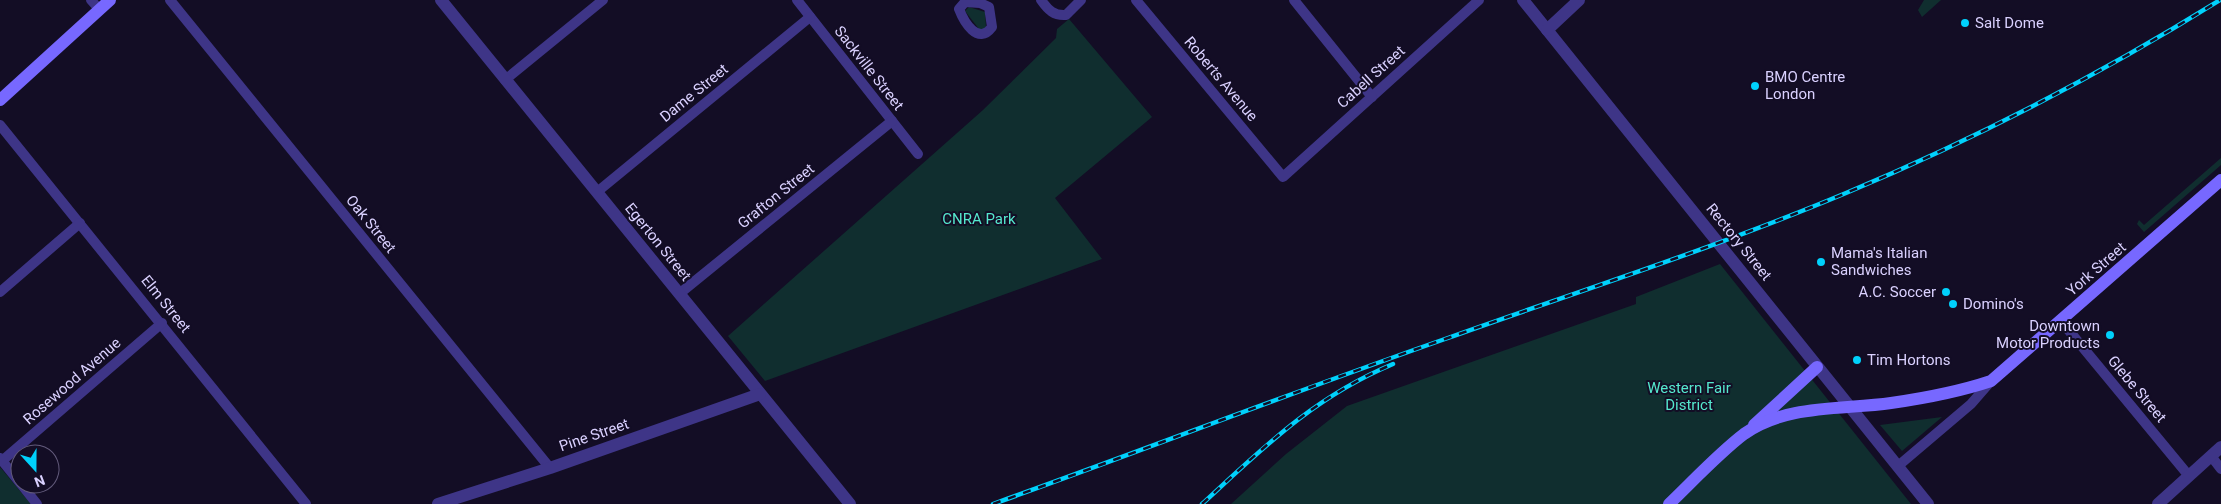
<svg xmlns="http://www.w3.org/2000/svg" width="2221" height="504" font-family="Roboto,sans-serif">
	<style>
		.green { fill: #102e2f }
		.lines { fill: none; stroke-linecap: round; stroke-linejoin: round }
		.minor { stroke: #3e3587; stroke-width: 10 }
		.tertiary { stroke: #3e3587; stroke-width: 12 }
		.secondary { stroke: #7768ff; stroke-width: 12 }
		.rail-casing { stroke: #00d1fc; stroke-width: 4.5 }
		.rail { stroke: #130d25; stroke-width: 2.5; stroke-dasharray: 8; stroke-linecap: butt }
		.poi-dot { fill: #00d1fc; stroke: #130d25; stroke-width: 2 }
		.labels { text-anchor: middle; dominant-baseline: central; stroke-width: 4; stroke-linejoin: round; paint-order: stroke }
		.poi-label { font-size: 15px; fill: #dad1ff; stroke: #130d25; text-anchor: start }
		.street-label { font-size: 15px; fill: #dad1ff; stroke: #130d25 }
		.park-label { font-size: 15px; fill: #55e7cd; stroke: #130d25 }
	</style>
	<rect width="100%" height="100%" fill="#130d25"/>
	<g class="green">
		<path d="M 1924,0 L 1941,0 L 1922,17 L 1918,10 Z"/>
		<path d="M 969,7 L 985,12 L 986,27 L 985,29 L 979,29 L 965,11 Z"/>
		<path d="M 1069,19 L 1152,117 L 1055,198 L 1102,259 L 765,381 L 728,336 L 983,110 L 1056,38 L 1057,29 Z"/>
		<path d="M 2221,158 L 2221,165 L 2144,232 L 2137,224 L 2139,220 L 2144,225 Z"/>
		<path d="M 1720,264 L 1911,504 L 1231,504 L 1286,454 L 1347,406 L 1636,304 L 1636,297 Z"/>
		<path d="M 1942,417 L 1902,451 L 1880,425 Z"/>
		<path d="M 0,467 L 31,504 L 0,504 Z"/>
	</g>
	<g class="lines">
		<g class="minor">
			<path d="M 91,0 L 99,9"/>
			<path d="M 170,0 L 550,468"/>
			<path d="M 797,0 L 918,154"/>
			<path d="M 1041,0 C 1048,10 1054,16 1066,15 L 1081,0"/>
			<path d="M 1136,0 L 1283,177 L 1479,0"/>
			<path d="M 1294,0 L 1372,97"/>
			<path d="M 965,2 L 980,3 L 989,7 L 992,27 C 978,46 964,22 959,9 Z"/>
			<path d="M 505,80 L 603,0"/>
			<path d="M 0,125 L 306,504"/>
			<path d="M 597,192 L 810,17"/>
			<path d="M 0,292 L 80,223"/>
			<path d="M 679,294 L 892,121"/>
			<path d="M 2061,321 L 2189,476"/>
			<path d="M 2211,456 L 2221,469"/>
			<path d="M 0,458 L 20,483"/>
			<path d="M 2,461 L 162,323"/>
			<path d="M 1898,466 L 1971,404 L 1991,381"/>
			<path d="M 21,484 L 37,504"/>
		</g>
		<g class="tertiary">
			<path d="M 441,0 L 850,504"/>
			<path d="M 1523,0 L 1928,504"/>
			<path d="M 1547,30 L 1579,0"/>
			<path d="M 438,504 L 550,468 L 760,394"/>
			<path d="M 2158,504 L 2221,447"/>
		</g>
		<g class="secondary">
			<path d="M 0,100 L 110,0"/>
			<path d="M 1754,425 L 1817,367"/>
			<path d="M 1669,504 C 1692,482 1719,453 1744,434 C 1786,404 1843,410 1891,403 C 1926,398 1958,392 1991,381 L 2221,180"/>
		</g>
		<defs>
			<g id="rail">
				<path d="M 993,504 C 1144,450 1293,392 1445,339 C 1579,291 1715,248 1846,193 C 1975,139 2101,74 2220,0"/>
				<path d="M 1202,504 C 1264,447 1314,397 1393,364"/>
			</g>
		</defs>
		<use href="#rail" class="rail-casing"/>
		<use href="#rail" class="rail"/>
	</g>
	<g class="poi-dot">
		<circle cx="1965" cy="23" r="5"/>
		<circle cx="1755" cy="86" r="5"/>
		<circle cx="1821" cy="262" r="5"/>
		<circle cx="1946" cy="292" r="5"/>
		<circle cx="1953" cy="304" r="5"/>
		<circle cx="2110" cy="335" r="5"/>
		<circle cx="1857" cy="360" r="5"/>
	</g>
	<g class="labels">
		<g class="poi-label">
			<text x="1975" y="23">Salt Dome</text>
			<text x="1765" y="77">BMO Centre<tspan x="1765" dy="17">London</tspan></text>
			<text x="1831" y="253">Mama's Italian<tspan x="1831" dy="17">Sandwiches</tspan></text>
			<text x="1936" y="292" text-anchor="end">A.C. Soccer</text>
			<text x="1963" y="304">Domino's</text>
			<text x="2100" y="326" text-anchor="end">Downtown<tspan x="2100" dy="17">Motor Products</tspan></text>
			<text x="1867" y="360">Tim Hortons</text>
		</g>
		<g class="street-label">
			<text transform="translate(869 68) rotate(52)">Sackville Street</text>
			<text transform="translate(1371 77) rotate(-42)">Cabell Street</text>
			<text transform="translate(1221 79) rotate(50)">Roberts Avenue</text>
			<text transform="translate(694 93) rotate(-39)">Dame Street</text>
			<text transform="translate(776 196) rotate(-39)">Grafton Street</text>
			<text transform="translate(371 224) rotate(51)">Oak Street</text>
			<text transform="translate(658 242) rotate(51)">Egerton Street</text>
			<text transform="translate(1739 242) rotate(51)">Rectory Street</text>
			<text transform="translate(2096 269) rotate(-41)">York Street</text>
			<text transform="translate(166 304) rotate(51)">Elm Street</text>
			<text transform="translate(72 381) rotate(-41)">Rosewood Avenue</text>
			<text transform="translate(2137 389) rotate(50)">Glebe Street</text>
			<text transform="translate(594 435) rotate(-19)">Pine Street</text>
		</g>
		<g class="park-label">
			<text x="979" y="219">CNRA Park</text>
			<text x="1689" y="388">Western Fair<tspan x="1689" dy="17">District</tspan></text>
		</g>
	</g>
	<g transform="translate(35 469) rotate(159)"><circle r="24" fill="#130d25" stroke="#635b7c"/>
	<path d="M0-4L9 19L0 12L-9 19Z" fill="#00d1fc"/>
	<text y="-8" font-size="14" font-weight="bold" text-anchor="middle" fill="#dad1ff">N</text>
	</g>
</svg>
